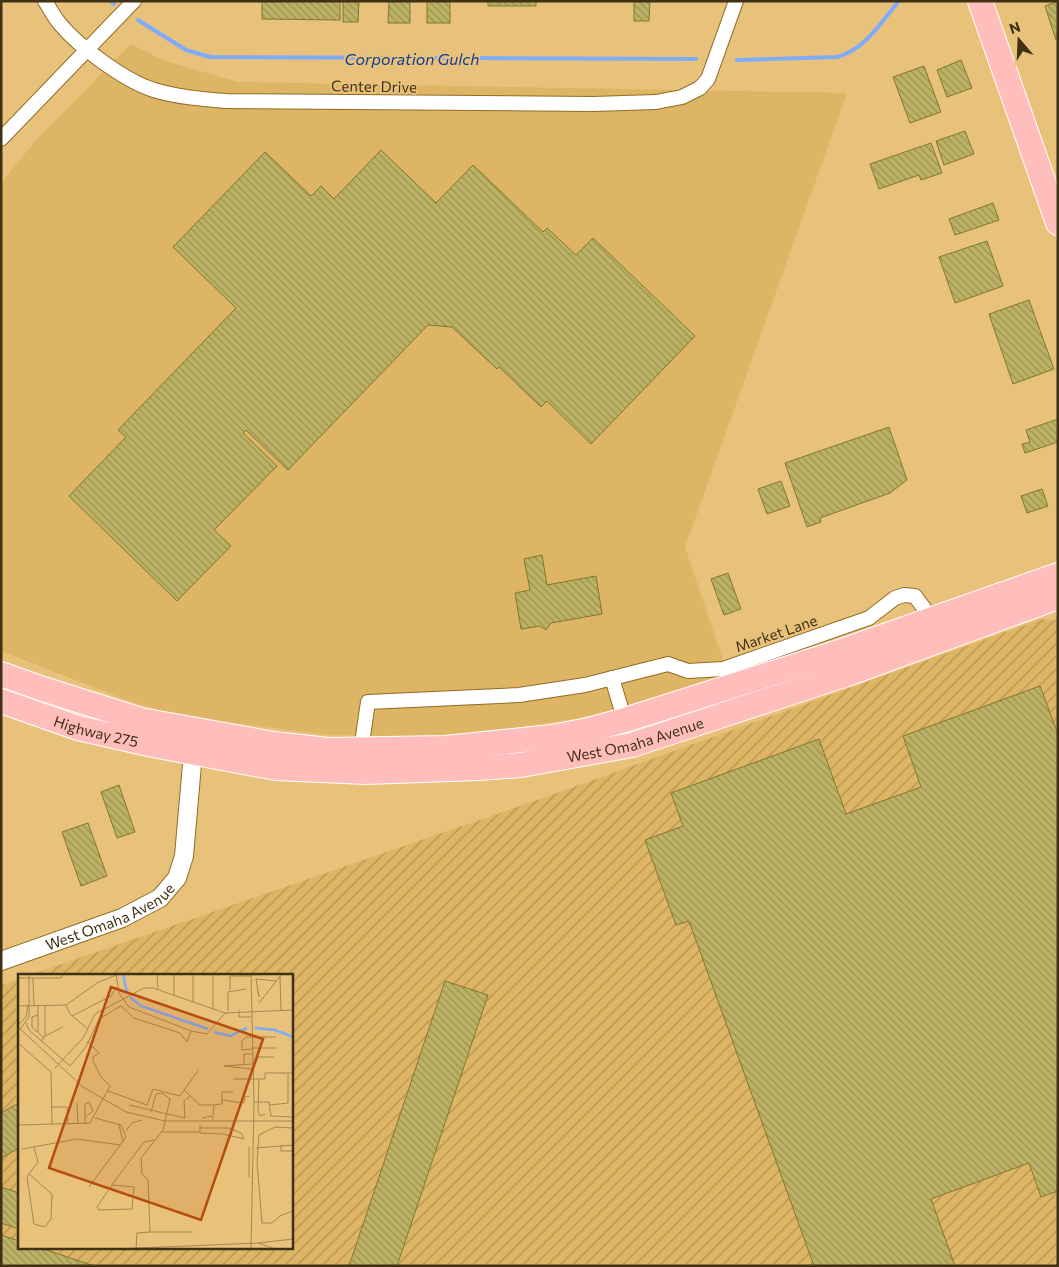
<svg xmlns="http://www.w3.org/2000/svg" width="1059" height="1267" font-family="Commissioner,sans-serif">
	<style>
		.built { fill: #deb465 }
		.industrial { fill: url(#industrial-furrows) }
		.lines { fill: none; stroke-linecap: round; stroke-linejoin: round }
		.stream { stroke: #7fabfb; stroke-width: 4 }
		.building { fill: url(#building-back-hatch); stroke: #83782a }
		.minor-casing { stroke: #916d25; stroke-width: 16 }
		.tertiary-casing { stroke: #916d25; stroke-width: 20 }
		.trunk-casing { stroke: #fff; stroke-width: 26 }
		.minor { stroke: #fff; stroke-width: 14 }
		.tertiary { stroke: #fff; stroke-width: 18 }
		.trunk { stroke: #ffbebb; stroke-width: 24 }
		.labels { text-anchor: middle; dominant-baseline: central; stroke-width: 4; stroke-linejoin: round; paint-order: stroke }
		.street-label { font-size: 15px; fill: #413114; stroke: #e8c17b }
		.water-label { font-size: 16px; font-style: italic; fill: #0f3d93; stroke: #e8c17b }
		.inset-river { fill: none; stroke: #7fabfb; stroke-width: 2.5 }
		.inset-road { fill: none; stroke: #a58752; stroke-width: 1 }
		.view { fill: #b64d0e; fill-opacity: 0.15; stroke: #b64d0e; stroke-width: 2.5 }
		.inset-edge { fill: none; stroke: #413114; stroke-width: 2.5 }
	</style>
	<defs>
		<pattern id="industrial-furrows" width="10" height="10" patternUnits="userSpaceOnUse" patternTransform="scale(1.25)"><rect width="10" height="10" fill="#deb465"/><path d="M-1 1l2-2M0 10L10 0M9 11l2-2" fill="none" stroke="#b69352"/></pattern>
		<pattern id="building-back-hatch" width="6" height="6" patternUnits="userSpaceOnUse" patternTransform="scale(1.25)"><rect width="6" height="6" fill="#bcb265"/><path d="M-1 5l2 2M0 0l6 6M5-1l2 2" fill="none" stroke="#9a9152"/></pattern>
	</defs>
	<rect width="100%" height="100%" fill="#e8c17b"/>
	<path class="built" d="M 131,44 L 162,60 L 238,82 L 847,93 L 685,547 L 730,681 L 576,719 L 445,737 L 332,735 L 180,717 L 124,699 L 1,651 L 1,183 L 37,139 Z"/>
	<path class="industrial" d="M 1042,619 L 1058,620 L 1058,1266 L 398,1266 L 424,1181 L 397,1266 L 1,1266 L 1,985 L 19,979 L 19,1248 L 291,1248 L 291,976 L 27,976 L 543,798 Z"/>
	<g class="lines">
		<g class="stream">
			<path d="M 110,1 L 114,4"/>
			<path d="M 138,20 L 186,50 L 210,57 L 696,59"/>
			<path d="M 737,60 L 837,57 C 865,50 881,22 899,1"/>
		</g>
	</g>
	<g class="building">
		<path d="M 262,1 L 340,1 L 340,20 L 262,19 Z"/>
		<path d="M 343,1 L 359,1 L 358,22 L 343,22 Z"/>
		<path d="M 389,1 L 410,1 L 410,23 L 388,23 Z"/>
		<rect x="427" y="1" width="23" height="22"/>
		<rect x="488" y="1" width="48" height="5"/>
		<path d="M 634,1 L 650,1 L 649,21 L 634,21 Z"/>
		<path d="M 1058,1 L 1058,39 L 1056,40 L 1045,6 Z"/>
		<path d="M 961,60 L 972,88 L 947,97 L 937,70 Z"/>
		<path d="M 924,66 L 941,112 L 910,123 L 893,77 Z"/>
		<path d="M 965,131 L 974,154 L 944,165 L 936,141 Z"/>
		<path d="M 931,143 L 942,173 L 921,180 L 919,175 L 879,189 L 870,164 Z"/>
		<path d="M 381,150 L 436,203 L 473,165 L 543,232 L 547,228 L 576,255 L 593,238 L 695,336 L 591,444 L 547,401 L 541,407 L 499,367 L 497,369 L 452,327 L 428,325 L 288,470 L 246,430 L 243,433 L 277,466 L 214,530 L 231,546 L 177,601 L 69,496 L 126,437 L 118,430 L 236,308 L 173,247 L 265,152 L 311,196 L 321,186 L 334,199 Z"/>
		<path d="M 993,203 L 999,220 L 955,235 L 949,219 Z"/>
		<path d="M 987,241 L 1003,286 L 955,303 L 939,257 Z"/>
		<path d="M 1029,300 L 1054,369 L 1013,384 L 989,314 Z"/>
		<path d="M 1058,419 L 1058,442 L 1025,453 L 1022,444 L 1030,442 L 1026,430 Z"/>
		<path d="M 889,427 L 907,480 L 890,493 L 820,518 L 821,522 L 807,527 L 785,463 Z"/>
		<path d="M 781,481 L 790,506 L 767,514 L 758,489 Z"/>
		<path d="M 1042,489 L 1048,506 L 1027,513 L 1021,496 Z"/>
		<path d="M 542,555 L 547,585 L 596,576 L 602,614 L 551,623 L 546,630 L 540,626 L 521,629 L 515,593 L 530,590 L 524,559 Z"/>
		<path d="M 728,573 L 741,609 L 724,615 L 711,579 Z"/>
		<path d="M 1040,686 L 1058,734 L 1058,1191 L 1041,1197 L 1029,1163 L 931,1199 L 955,1266 L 814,1266 L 689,921 L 676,925 L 645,840 L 683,826 L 671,793 L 819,739 L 846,814 L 921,787 L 903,736 Z"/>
		<path d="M 119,785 L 135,832 L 117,838 L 101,792 Z"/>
		<path d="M 88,823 L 107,876 L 81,886 L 62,832 Z"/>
		<path d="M 445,981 L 488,995 L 397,1266 L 349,1266 Z"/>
		<path d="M 19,1103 L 19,1148 L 1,1158 L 1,1113 Z"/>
		<path d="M 1,1187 L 19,1193 L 19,1229 L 1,1223 Z"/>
		<path d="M 1,1235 L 19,1241 L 19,1248 L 41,1248 L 94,1266 L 1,1266 Z"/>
	</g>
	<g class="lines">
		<defs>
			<g id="minor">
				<path d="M 45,1 C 50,9 54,17 60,24 C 79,47 125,81 154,90 C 177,97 201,99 226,101 L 593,104 L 656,102 L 682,97 L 700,88 L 708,79 L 736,1"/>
				<path d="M 1,139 L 134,1"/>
				<path d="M 612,678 L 632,745"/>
				<path d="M 361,750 L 368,702 L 519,695 L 585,685 L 668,664 L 688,671 L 723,669 L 869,618 L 895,598 L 904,595 L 915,596 L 926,611 L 929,621"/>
			</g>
			<g id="tertiary">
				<path id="s1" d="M 1,961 L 122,918 L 160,898 L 177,878 L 184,856 L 193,753 L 191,743"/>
			</g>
			<g id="trunk">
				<path d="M 980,1 L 1058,223"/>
				<path d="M 1,674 L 43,689 L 141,720 L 274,744 L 328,750 L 445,748 L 552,737 L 588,730 L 625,720 L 836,653 L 1058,575"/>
				<path id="s2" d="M 1,701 L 78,728 L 153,745 L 276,768 L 366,772 L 479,768 L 521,765 L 632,745 L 850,673 L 1058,597"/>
			</g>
		</defs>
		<use href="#minor" class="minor-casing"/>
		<use href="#tertiary" class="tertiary-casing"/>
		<use href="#trunk" class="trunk-casing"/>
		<use href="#minor" class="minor"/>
		<use href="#tertiary" class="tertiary"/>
		<use href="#trunk" class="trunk"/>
	</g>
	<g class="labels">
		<g class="street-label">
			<text transform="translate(374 86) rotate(1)">Center Drive</text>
			<text transform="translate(776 633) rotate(-19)">Market Lane</text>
			<text stroke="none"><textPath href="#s2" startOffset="100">Highway 275</textPath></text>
			<text stroke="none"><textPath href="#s2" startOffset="646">West Omaha Avenue</textPath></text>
			<text stroke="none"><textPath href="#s1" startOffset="118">West Omaha Avenue</textPath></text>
		</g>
		<g class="water-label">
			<text x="412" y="58">Corporation Gulch</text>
		</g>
	</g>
	<g transform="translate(18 974)">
		<rect width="275" height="275" fill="#e8c17b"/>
		<path class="inset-river" d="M 105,0 L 109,19M 112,23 L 123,32 L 190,55M 237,54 L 257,56 L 275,63M 196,58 L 212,62 L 229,54"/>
		<path class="inset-road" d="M 98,0 L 101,19 L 111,33 L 173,57 L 189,60 L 207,39M 139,0 L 140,15M 156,0 L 156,21M 195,0 L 195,35M 233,0 L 236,128 L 233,275M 233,1 L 254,0M 262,2 L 263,36M 0,4 L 43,4 L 45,0M 15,4 L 16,31M 238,5 L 241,23 L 240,17M 238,5 L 258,7M 212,16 L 212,2 L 233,2M 175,28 L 175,0M 241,29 L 264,0M 48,31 L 52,40 L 70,55M 0,32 L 48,31 L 79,9 L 98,1M 221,36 L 221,43 L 233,43M 210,37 L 210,18 L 228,15M 20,41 L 14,43 L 14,53 L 26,64M 54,42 L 93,22 L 96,17M 8,49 L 11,56 L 52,92 L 68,73 L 81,45 L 103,32 L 116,44 L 162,59 L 169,68 L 173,57M 0,51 L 8,43 L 10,31M 0,53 L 65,113 L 108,138 L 147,147 L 275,147M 2,55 L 11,43 L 11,0M 20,58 L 20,31M 27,62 L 45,53M 23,67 L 27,62 L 27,31M 69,67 L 81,79 L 75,83 L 75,87 L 83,103 L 92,112M 0,69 L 33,98 L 34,150M 234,74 L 259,74M 234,75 L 224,76 L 224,67 L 228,63 L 258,63M 234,88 L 238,88 L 240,83 L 256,83M 226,90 L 226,80 L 234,80M 37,94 L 65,64 L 77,40 L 126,14 L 135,14 L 207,39 L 275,36M 234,95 L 206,92 L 234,90M 215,105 L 247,105 L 247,99 L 275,99M 241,105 L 240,138 L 242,142 L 247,140M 166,116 L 182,131 L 196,131 L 195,143M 90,117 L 129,131 L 135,115 L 162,122 L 181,95M 204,126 L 226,129 L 227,123 L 232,122M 236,128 L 251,128 L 253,142 L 275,143M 59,129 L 60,150M 111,131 L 167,144M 196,131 L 204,130 L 204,118 L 215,118M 252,131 L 270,129 L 270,99M 33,133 L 49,133 L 50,150M 133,138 L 138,120 L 144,119 L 152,125 L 145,156 L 123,184 L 124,200 L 130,206 L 132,258 L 175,258M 67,143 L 75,137 L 71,128 L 67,130 L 67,148 L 68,150M 167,144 L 166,127 L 173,121M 184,144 L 193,142 L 196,147M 0,151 L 72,149 L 92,112M 101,151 L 105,168M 182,151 L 182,159 L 205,160 L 226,165 L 223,159 L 211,154 L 182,154M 275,154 L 257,153 L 241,161 L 239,188 L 244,249 L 254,249 L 262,242 L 275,237M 108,157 L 114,149 L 124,146M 143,158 L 182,158M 263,171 L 263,177 L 275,177M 238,174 L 275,171M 4,175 L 59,165 L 102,171M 11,200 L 34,220 L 33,245 L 27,253 L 16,250 L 9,203 L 11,200 L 20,188 L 16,173M 231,203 L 231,173M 94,211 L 116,213 L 114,235 L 81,236 L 79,233 L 96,208 L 126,168 L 136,166M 71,213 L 108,163 L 103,151 L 77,144M 240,269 L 257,275M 98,275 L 240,269 L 275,265M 118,275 L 119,259 L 132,258"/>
		<path class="view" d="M 93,13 L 245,65 L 183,246 L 31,194 Z"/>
		<rect width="275" height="275" class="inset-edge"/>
	</g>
	<rect width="1059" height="1267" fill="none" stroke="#413114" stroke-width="5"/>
	<g transform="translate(1019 40) rotate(341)" stroke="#e8c17b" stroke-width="4" paint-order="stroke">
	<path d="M0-4L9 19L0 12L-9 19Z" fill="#413114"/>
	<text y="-8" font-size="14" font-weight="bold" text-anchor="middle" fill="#413114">N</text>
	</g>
</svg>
